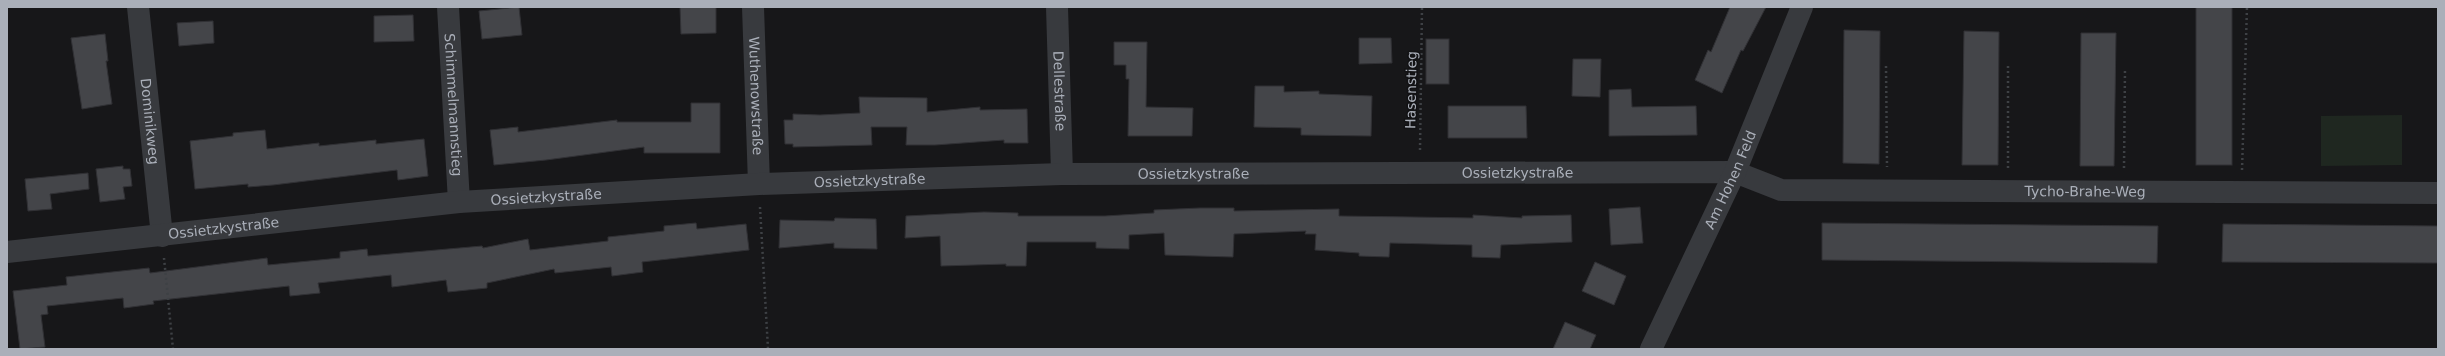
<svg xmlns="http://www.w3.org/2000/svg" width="2445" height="356" font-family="'DejaVu Sans',sans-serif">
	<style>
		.green { fill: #1f2720 }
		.building { fill: #444549; stroke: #313135 }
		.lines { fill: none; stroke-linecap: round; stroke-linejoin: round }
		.path { stroke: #3e4145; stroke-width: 2.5; stroke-dasharray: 2 3; stroke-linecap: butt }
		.minor { stroke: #383a3e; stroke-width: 22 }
		.labels { text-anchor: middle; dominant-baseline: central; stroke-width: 3; stroke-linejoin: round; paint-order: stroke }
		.street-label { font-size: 14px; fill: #aaafb9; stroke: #121214 }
	</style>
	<rect width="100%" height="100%" fill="#171719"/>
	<path class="green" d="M 2402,115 L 2402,165 L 2321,166 L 2321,116 Z"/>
	<g class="building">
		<path d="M 519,7 L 522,35 L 482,39 L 479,11 Z"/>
		<path d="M 680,7 L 716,7 L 716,33 L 681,34 Z"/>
		<path d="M 1730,7 L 1766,7 L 1743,51 L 1741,50 L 1722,93 L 1695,80 L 1708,50 L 1711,52 Z"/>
		<rect x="2196" y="7" width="36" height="158"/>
		<path d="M 413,15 L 414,41 L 374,42 L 374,16 Z"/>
		<path d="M 213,21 L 214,43 L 179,46 L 177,23 Z"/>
		<path d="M 1844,30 L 1880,31 L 1879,164 L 1843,163 Z"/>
		<path d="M 1964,31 L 1999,32 L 1998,165 L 1962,165 Z"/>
		<path d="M 2081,33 L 2116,33 L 2114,166 L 2080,166 Z"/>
		<path d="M 105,34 L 108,61 L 106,61 L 112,104 L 82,109 L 71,38 Z"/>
		<path d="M 1359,38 L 1391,38 L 1392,63 L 1359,64 Z"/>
		<rect x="1426" y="39" width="23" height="45"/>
		<path d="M 1114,42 L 1147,42 L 1146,107 L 1193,108 L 1192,136 L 1128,136 L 1129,79 L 1126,79 L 1126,65 L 1114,65 Z"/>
		<path d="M 1573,59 L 1601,59 L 1600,97 L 1572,96 Z"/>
		<path d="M 1255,86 L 1284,86 L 1284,92 L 1319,91 L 1319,94 L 1372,96 L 1371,136 L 1301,135 L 1301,128 L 1254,127 Z"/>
		<path d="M 1631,89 L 1632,107 L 1696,106 L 1697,135 L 1609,136 L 1609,90 Z"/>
		<path d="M 859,97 L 927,98 L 927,112 L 980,107 L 980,110 L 1027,109 L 1028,143 L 1004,143 L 1004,140 L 935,145 L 906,145 L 907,127 L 871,127 L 872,145 L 793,147 L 793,144 L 785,144 L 784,120 L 793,120 L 793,114 L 820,115 L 860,113 Z"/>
		<path d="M 691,103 L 720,103 L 720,153 L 644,153 L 644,147 L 546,160 L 494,165 L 490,130 L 518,127 L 518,132 L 617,120 L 617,122 L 691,122 Z"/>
		<path d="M 1448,106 L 1526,106 L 1527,138 L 1448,138 Z"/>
		<path d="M 265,130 L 267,149 L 319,143 L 319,146 L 376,140 L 376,144 L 424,139 L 428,176 L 398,180 L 397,170 L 273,185 L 248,187 L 248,184 L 195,189 L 190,141 L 233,136 L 233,133 Z"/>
		<path d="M 123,166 L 123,169 L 130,169 L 132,186 L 123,187 L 125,199 L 100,202 L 96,169 Z"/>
		<path d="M 88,173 L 89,189 L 50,194 L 52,209 L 28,211 L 25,179 Z"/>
		<path d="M 1640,207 L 1643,243 L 1611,245 L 1609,209 Z"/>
		<path d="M 1200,208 L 1234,208 L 1234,211 L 1339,209 L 1339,216 L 1411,217 L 1473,218 L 1473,215 L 1522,218 L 1522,216 L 1571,215 L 1572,242 L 1501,245 L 1500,258 L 1472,257 L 1472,245 L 1390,243 L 1389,257 L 1359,256 L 1359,253 L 1315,250 L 1316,234 L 1305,234 L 1306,231 L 1234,234 L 1233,257 L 1165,255 L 1164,233 L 1129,235 L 1129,249 L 1096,248 L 1096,242 L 1027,242 L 1026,266 L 1006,266 L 1006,264 L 941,266 L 940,236 L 905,238 L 906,216 L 984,212 L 1018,213 L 1018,216 L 1105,216 L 1154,213 L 1154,210 Z"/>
		<path d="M 835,218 L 876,219 L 877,249 L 834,248 L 834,243 L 779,248 L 780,220 L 834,221 Z"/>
		<path d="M 696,223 L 697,229 L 746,224 L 749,250 L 642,262 L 643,272 L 612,276 L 611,267 L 555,273 L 554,269 L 487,283 L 487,288 L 448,292 L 446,280 L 392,287 L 391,275 L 318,283 L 320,293 L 290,296 L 289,286 L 153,301 L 154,304 L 124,308 L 123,298 L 47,306 L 48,314 L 41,315 L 45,347 L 20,349 L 13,291 L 67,285 L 66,277 L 149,268 L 150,273 L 267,258 L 268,265 L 340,258 L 340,252 L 367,249 L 368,256 L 482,246 L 483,248 L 528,239 L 530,250 L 608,241 L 608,237 L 664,231 L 664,226 Z"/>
		<path d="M 1822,223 L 2158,226 L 2157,263 L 1822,260 Z"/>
		<path d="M 2223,224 L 2438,226 L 2438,263 L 2222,262 Z"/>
		<path d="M 1595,262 L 1626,276 L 1614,305 L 1582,291 Z"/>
		<path d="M 1565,322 L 1596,335 L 1590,349 L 1553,349 Z"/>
	</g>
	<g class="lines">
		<g class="path">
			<path d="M 1886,66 L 1887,167"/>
			<path d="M 2008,66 L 2008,169"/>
			<path d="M 1420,150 L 1422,7"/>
			<path d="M 2124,168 L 2125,69"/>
			<path d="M 2242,170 L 2247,7"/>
			<path d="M 760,207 L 768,349"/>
			<path d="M 164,258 L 173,349"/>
		</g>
		<g class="minor">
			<path id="s1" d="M 138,7 L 162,236"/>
			<path id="s2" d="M 448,7 L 459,202"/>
			<path id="s3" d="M 753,7 L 759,184"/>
			<path id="s4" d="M 1057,7 L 1062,174"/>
			<path id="s5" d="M 7,252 L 459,202 L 759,184 L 1062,174 L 1735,172 L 1781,190 L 2438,193"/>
			<path id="s6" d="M 1651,349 L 1735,172 L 1802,7"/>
		</g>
	</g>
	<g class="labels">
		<g class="street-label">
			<text transform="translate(1411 90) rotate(-89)">Hasenstieg</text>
			<text stroke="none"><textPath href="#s4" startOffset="84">Dellestraße</textPath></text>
			<text stroke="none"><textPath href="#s3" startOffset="89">Wuthenowstraße</textPath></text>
			<text stroke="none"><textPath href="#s2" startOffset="98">Schimmelmannstieg</textPath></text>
			<text stroke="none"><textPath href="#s1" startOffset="115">Dominikweg</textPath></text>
			<text stroke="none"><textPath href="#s5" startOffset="1514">Ossietzkystraße</textPath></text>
			<text stroke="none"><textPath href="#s5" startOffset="1190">Ossietzkystraße</textPath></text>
			<text stroke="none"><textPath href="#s6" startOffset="187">Am Hohen Feld</textPath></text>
			<text stroke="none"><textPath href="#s5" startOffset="866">Ossietzkystraße</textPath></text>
			<text stroke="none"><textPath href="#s5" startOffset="2085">Tycho-Brahe-Weg</textPath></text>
			<text stroke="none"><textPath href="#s5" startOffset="542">Ossietzkystraße</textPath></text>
			<text stroke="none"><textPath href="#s5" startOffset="218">Ossietzkystraße</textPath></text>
		</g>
	</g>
	<rect width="2445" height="356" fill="none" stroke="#aaafb9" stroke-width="16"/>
</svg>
